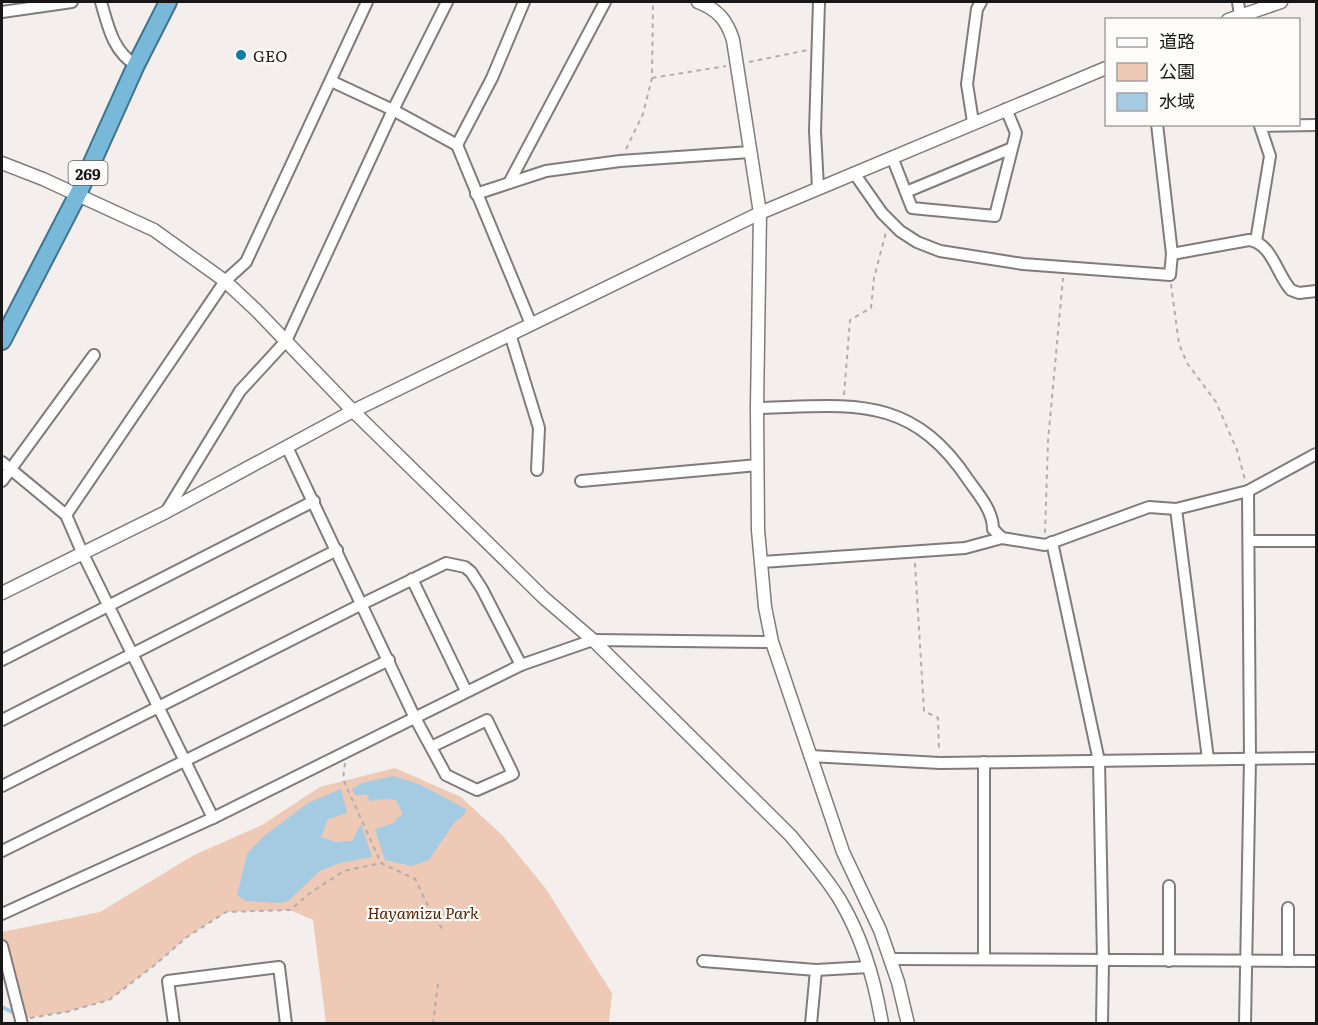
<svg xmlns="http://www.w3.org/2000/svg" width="1318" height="1025" font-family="Literata,'Noto Sans JP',serif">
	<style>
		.green { fill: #edc9b6 }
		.water { fill: #a4cbe1 }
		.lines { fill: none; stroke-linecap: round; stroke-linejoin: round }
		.stream { stroke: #a4cbe1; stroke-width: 4 }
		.minor-casing { stroke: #807c7a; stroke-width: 14 }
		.tertiary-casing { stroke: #807c7a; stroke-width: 15 }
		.trunk-casing { stroke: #40748e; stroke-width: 20 }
		.path { stroke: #b1adac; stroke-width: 2; stroke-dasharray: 4.5 4.5; stroke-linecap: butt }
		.minor { stroke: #fff; stroke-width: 10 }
		.tertiary { stroke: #fff; stroke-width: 12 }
		.trunk { stroke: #78b8d8; stroke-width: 16 }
		.poi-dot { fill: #127aa5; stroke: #fffdfc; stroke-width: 2 }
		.labels { text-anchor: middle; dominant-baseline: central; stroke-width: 4.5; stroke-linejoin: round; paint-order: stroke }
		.shield { fill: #fffdfc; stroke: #5d5b5b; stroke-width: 1.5 }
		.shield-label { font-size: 15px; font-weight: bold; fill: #181616 }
		.poi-label { font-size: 16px; fill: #181616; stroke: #fffdfc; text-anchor: start }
		.park-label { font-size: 16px; font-style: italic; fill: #542504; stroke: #fffdfc }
	</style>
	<rect width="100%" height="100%" fill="#f4efed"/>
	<path class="green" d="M 395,768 L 461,797 L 503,836 L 546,889 L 612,993 L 609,1023 L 326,1023 L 313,920 L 290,910 L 226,912 L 187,937 L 156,964 L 109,1000 L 66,1012 L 21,1019 L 2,946 L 2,932 L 100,912 L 194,855 L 262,825 L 320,787 Z"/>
	<g class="water">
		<path d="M 394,776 L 421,785 L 466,809 L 464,815 L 454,823 L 429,860 L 412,866 L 385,860 L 375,829 L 394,823 L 396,819 L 403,814 L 396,800 L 384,799 L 370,801 L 366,794 L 356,796 L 352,789 L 362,783 Z"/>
		<path d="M 341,789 L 347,813 L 328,819 L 321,837 L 336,842 L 352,841 L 361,824 L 372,857 L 340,863 L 320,871 L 288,901 L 281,903 L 246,901 L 237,895 L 247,854 L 264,836 L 308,803 Z"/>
	</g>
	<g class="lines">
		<path class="stream" d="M 2,1007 L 12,1012"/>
		<defs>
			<g id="minor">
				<path d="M 101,2 C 108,26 113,52 136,65"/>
				<path d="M 1238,2 L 1240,15"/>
				<path d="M 2,12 L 72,2"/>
				<path d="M 331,81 L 393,110 L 457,145 L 531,324"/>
				<path d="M 973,122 L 967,84 L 977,9 L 981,2"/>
				<path d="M 457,145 L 492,78 L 524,2"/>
				<path d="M 892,157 L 912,208 L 995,216 L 1016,133 L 1006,109"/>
				<path d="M 854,173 L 882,213 L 900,231 L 917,242 L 940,251 L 1023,264 L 1170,275 L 1172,254 L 1157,124"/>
				<path d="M 509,183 L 605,2"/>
				<path d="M 818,188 L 815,131 L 819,2"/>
				<path d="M 906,192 L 1012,148"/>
				<path d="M 476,194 L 546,171 L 620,161 L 750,152"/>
				<path d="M 1256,241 L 1270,156 L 1260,126 L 1316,125"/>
				<path d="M 1172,254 L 1249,240 C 1272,243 1277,275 1291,290 L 1299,293 L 1316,291"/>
				<path d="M 510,334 L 539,428 L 537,470"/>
				<path d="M 757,408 C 850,406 910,392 969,481 C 979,495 993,511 993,529 L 1002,538 L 1045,545 L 1149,507 L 1176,509 L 1248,491 L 1316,454"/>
				<path d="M 287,447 L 414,716 L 446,775 L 477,790 L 513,774 L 487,720 L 431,747"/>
				<path d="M 2,462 L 66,515 L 82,552 L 213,818"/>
				<path d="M 2,481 L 94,355"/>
				<path d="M 581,481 L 758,465"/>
				<path d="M 1176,509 L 1208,759"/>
				<path d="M 166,512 L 240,391 L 286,341 L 393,110 L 447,2"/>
				<path d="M 66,515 L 225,281 L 246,262 L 367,2"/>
				<path d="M 1249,541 L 1316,541"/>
				<path d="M 1052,542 L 1099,761 L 1103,960 L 1102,1024"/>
				<path d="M 761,562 L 965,548 L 1002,538"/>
				<path d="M 412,579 L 466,691"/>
				<path d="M 2,660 L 314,501"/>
				<path d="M 2,720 L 337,550"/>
				<path d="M 810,756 L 940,763 L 1316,758"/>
				<path d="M 984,762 L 984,958"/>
				<path d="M 2,786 L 362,604 L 446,563 L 465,567 L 471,572 L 482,589 L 521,665"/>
				<path d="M 2,851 L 389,660"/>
				<path d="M 2,914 L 213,818 L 521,665 L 593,640 L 772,642"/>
				<path d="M 2,946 L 22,1024"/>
				<path d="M 890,959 L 1316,961"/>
				<path d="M 703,961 L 816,970 L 869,967"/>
				<path d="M 1169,961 L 1169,886"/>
				<path d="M 1288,961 L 1288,908"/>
				<path d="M 174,1024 L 168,981 L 279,967 L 286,1024"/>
				<path d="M 811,1024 L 816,970"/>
				<path d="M 1245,1024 L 1250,758 L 1248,491"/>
			</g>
			<g id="tertiary">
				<path d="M 698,2 C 717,9 727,20 733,40 L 760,213 L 757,408 L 758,530 L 765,607 L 772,642 L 843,852 L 880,930 L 898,982 L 908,1024"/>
				<path d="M 1228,20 L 1281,2"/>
				<path d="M 2,163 L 43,179 L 154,230 L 225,281 L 256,310 L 353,411 L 544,598 L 593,640 L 791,836 C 808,857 826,877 840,900 C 862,937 875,981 882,1024"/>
				<path d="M 2,593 L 166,512 L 353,411 L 760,213 L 1106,68"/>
			</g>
			<path id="trunk" d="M 2,341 L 78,194 L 136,65 L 168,2"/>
		</defs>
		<use href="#minor" class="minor-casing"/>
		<use href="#tertiary" class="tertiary-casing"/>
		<use href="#trunk" class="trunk-casing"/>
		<g class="path">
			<path d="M 749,62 L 808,50"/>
			<path d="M 652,78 L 726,66"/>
			<path d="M 626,149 L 643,114 L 652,78 L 653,2"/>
			<path d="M 1171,284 L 1179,344 L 1187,363 L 1216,402 L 1237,450 L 1245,480"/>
			<path d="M 844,395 L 850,320 L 871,308 L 874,278 L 886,232"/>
			<path d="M 1045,533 L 1048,441 L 1063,278"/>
			<path d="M 915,563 L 924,711 L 938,718 L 939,752"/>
			<path d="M 345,763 L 343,779 L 381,863"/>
			<path d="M 30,1018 L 66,1012 L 109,1000 L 156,964 L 187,937 L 226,912 L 290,910 L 310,893 L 344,871 L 381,863 L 415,879 L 429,908 L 443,930"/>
			<path d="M 433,1024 L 438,984"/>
		</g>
		<use href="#minor" class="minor"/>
		<use href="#tertiary" class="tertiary"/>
		<use href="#trunk" class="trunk"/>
	</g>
	<circle class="poi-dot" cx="241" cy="55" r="6"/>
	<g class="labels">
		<rect class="shield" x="68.5" y="161" width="39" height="24" rx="4.5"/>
		<g class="shield-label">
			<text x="88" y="173">269</text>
		</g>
		<g class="poi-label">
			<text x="253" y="55">GEO</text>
		</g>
		<g class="park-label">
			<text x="423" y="912">Hayamizu Park</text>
		</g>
	</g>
	<rect width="1318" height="1025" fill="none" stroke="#181616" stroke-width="6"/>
	<rect x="1105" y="18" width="195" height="108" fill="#fffdfc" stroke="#a3a1a0" stroke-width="1.5"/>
	<rect x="1117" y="38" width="30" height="9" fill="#ffffff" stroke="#a3a1a0" stroke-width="1.5"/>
	<text x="1159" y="48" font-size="18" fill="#181616">道路</text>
	<rect x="1117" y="63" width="30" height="18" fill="#edc9b6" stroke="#a3a1a0" stroke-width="1.5"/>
	<text x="1159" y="78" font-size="18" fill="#181616">公園</text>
	<rect x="1117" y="93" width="30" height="18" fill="#a4cbe1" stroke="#a3a1a0" stroke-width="1.5"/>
	<text x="1159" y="108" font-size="18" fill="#181616">水域</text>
</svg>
